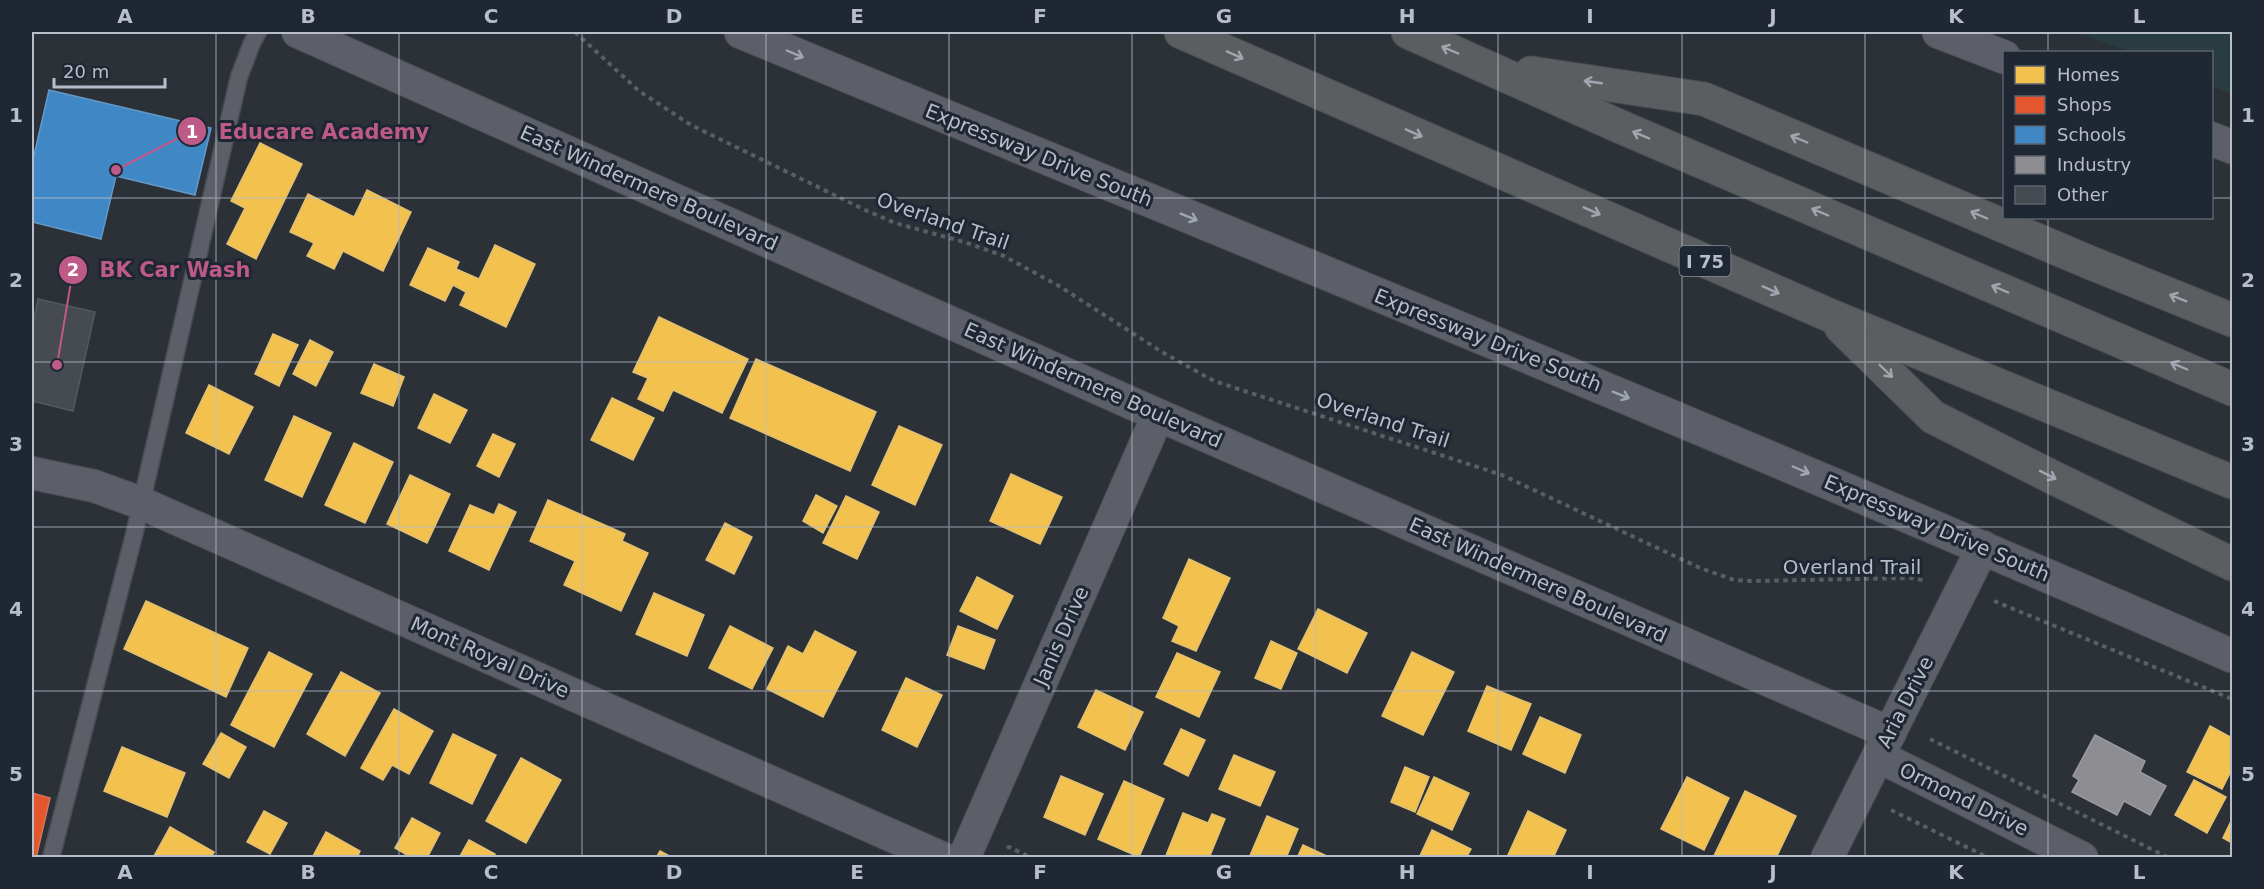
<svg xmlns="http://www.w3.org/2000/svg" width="2264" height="889" font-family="'DejaVu Sans',sans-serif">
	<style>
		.green { fill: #293c3f }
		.homes { fill: #f2c14e; stroke: #e0c073; stroke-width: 1.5 }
		.shops { fill: #e4572e; stroke: #d6765c; stroke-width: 1.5 }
		.schools { fill: #3f88c5; stroke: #6398c6; stroke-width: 1.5 }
		.industry { fill: #8d8d92; stroke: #9a9ba2; stroke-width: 1.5 }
		.building { fill: #464a51; stroke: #54585f; stroke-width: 1.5 }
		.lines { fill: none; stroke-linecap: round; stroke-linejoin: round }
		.service-casing { stroke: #4a4d53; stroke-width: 19 }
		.minor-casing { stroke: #4a4d53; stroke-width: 34 }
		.tertiary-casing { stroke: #4a4d53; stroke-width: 35 }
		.motorway-casing { stroke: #494d53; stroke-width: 35 }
		.path { stroke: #595f64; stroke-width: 4; stroke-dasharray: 4.5 4.5; stroke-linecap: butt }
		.service { stroke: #5c5f67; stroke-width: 16 }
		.minor { stroke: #5c5f67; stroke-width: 32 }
		.tertiary { stroke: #5c5f67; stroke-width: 33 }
		.motorway { stroke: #5b5e60; stroke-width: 33 }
		.oneway { stroke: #a0a5af }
		.oneway2 { stroke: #a0a6b0 }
		.grid { fill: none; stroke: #b7bdc9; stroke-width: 1.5; stroke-opacity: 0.55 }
		.labels { text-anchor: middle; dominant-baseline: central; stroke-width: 6; stroke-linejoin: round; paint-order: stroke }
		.shield { fill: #1f2733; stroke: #89909c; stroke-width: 1.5 }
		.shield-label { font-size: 18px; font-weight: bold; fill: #b7bdc9 }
		.street-label { font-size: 20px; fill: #b7bdc9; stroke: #1f2733 }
		.leader { fill: none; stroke: #be5a87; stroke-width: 2 }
		.callout-dot { fill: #be5a87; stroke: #1f2733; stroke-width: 2 }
		.mark-label { font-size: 18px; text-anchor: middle; font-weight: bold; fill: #fff }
		.callout-label { font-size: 21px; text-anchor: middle; font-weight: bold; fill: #be5a87; stroke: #1f2733; stroke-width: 6; stroke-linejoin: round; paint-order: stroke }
		.neatline { fill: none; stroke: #b7bdc9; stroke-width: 2 }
		.grid-label { font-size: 20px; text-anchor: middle; font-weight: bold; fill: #b7bdc9 }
	</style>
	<rect width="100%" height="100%" fill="#2c3138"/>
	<path class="green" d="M 2077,32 L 2232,32 L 2232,94 L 2212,86 L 2212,52 L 2130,52 Z"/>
	<g class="homes">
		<path d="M 260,143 L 302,164 L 256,259 L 227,244 L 245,208 L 231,201 Z"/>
		<path d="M 367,190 L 411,212 L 383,271 L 343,251 L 334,269 L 307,256 L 314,243 L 290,232 L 308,194 L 354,217 Z"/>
		<path d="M 495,245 L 535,264 L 506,327 L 460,305 L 466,292 L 453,285 L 445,301 L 410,285 L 428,248 L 459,262 L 456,269 L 479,279 Z"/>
		<path d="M 659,317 L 748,359 L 722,413 L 673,390 L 663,411 L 638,399 L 648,378 L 633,372 Z"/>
		<path d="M 273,334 L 298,345 L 279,386 L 255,374 Z"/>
		<path d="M 310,340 L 333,352 L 316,386 L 293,374 Z"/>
		<path d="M 756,359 L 876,412 L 850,471 L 730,418 Z"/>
		<path d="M 374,364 L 404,377 L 393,406 L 361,393 Z"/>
		<path d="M 209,385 L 253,407 L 229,454 L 186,433 Z"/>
		<path d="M 434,394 L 467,410 L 450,443 L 418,428 Z"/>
		<path d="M 612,398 L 654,418 L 633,460 L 591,440 Z"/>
		<path d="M 294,416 L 331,433 L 302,497 L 265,480 Z"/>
		<path d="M 899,426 L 942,445 L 915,505 L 872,485 Z"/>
		<path d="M 493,434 L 515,444 L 499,477 L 477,466 Z"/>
		<path d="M 354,443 L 393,462 L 365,523 L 325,505 Z"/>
		<path d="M 1011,474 L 1062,497 L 1040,544 L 990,521 Z"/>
		<path d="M 410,475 L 450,494 L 427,543 L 387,524 Z"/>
		<path d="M 816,495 L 837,506 L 823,533 L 803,521 Z"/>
		<path d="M 846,496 L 879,512 L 857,559 L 823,543 Z"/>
		<path d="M 548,500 L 625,534 L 622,541 L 648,553 L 621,611 L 564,585 L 575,561 L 530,541 Z"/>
		<path d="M 499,504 L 516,512 L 489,570 L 449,551 L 470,505 L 494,515 Z"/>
		<path d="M 725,523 L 752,537 L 734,574 L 706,560 Z"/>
		<path d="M 1189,559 L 1230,578 L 1196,651 L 1172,641 L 1179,626 L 1163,618 Z"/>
		<path d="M 977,577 L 1013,596 L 997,629 L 960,611 Z"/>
		<path d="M 654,593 L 704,615 L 687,656 L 636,634 Z"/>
		<path d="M 146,601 L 248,648 L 226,697 L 124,649 Z"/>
		<path d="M 1318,609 L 1367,633 L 1347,673 L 1298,649 Z"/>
		<path d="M 730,626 L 773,648 L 752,689 L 709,668 Z"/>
		<path d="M 958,626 L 995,640 L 984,669 L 947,655 Z"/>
		<path d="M 815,631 L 856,652 L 823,717 L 767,689 L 788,646 L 803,654 Z"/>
		<path d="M 1271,641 L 1297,653 L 1281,689 L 1255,678 Z"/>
		<path d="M 269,652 L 312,674 L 274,747 L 231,725 Z"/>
		<path d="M 1412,652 L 1454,672 L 1423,735 L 1382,716 Z"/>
		<path d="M 1177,653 L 1220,672 L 1199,717 L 1156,697 Z"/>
		<path d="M 341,672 L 380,693 L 345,756 L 307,734 Z"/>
		<path d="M 906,678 L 942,695 L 917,747 L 882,730 Z"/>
		<path d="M 1487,686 L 1531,704 L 1511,750 L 1468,731 Z"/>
		<path d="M 1096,690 L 1143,712 L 1125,750 L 1078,727 Z"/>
		<path d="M 394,709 L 433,731 L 409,774 L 392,765 L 383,780 L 361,768 Z"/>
		<path d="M 1540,717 L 1581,735 L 1565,773 L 1523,754 Z"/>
		<path d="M 2210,726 L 2232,738 L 2232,769 L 2222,789 L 2187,772 Z"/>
		<path d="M 1181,729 L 1205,740 L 1188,776 L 1164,764 Z"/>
		<path d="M 221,733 L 246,747 L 229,778 L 203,764 Z"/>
		<path d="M 453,734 L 496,755 L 472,804 L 430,783 Z"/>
		<path d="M 122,747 L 185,773 L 167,817 L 104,791 Z"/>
		<path d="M 1234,755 L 1275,772 L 1260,806 L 1219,789 Z"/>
		<path d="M 521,758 L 561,780 L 526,843 L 486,821 Z"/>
		<path d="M 1405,767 L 1429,777 L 1415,812 L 1391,802 Z"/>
		<path d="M 1061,776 L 1103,794 L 1085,835 L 1044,817 Z"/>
		<path d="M 1434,777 L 1469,793 L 1452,830 L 1417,814 Z"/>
		<path d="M 1687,777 L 1729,798 L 1704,850 L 1661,829 Z"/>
		<path d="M 2194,780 L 2226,797 L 2207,833 L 2175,815 Z"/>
		<path d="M 1124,781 L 1164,799 L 1139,857 L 1098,839 Z"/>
		<path d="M 1745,791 L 1796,816 L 1776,858 L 1713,858 Z"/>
		<path d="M 264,811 L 287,823 L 270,854 L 247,842 Z"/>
		<path d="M 1528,811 L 1566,830 L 1553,858 L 1513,858 L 1508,855 Z"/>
		<path d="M 1183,813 L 1208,823 L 1212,814 L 1225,819 L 1209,858 L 1165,858 Z"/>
		<path d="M 1267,816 L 1298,829 L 1286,858 L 1249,858 Z"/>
		<path d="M 412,818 L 440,833 L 427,858 L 412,858 L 395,848 Z"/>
		<path d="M 2232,819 L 2232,843 L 2223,838 Z"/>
		<path d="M 170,827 L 214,852 L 211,858 L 153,858 Z"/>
		<path d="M 1432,830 L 1471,849 L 1466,858 L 1419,858 Z"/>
		<path d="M 326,832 L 360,851 L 357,858 L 312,858 Z"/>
		<path d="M 469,840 L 495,854 L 493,858 L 459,858 Z"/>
		<path d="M 1303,845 L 1331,858 L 1297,858 Z"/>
		<path d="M 660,851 L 673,858 L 656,858 Z"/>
	</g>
	<path class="shops" d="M 32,793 L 50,798 L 36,858 L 32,858 Z"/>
	<path class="schools" d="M 49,90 L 211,128 L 195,195 L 116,176 L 101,239 L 32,222 L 32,164 Z"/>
	<path class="industry" d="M 2095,735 L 2145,761 L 2140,772 L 2166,786 L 2150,815 L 2124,801 L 2117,815 L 2072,792 L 2079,780 L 2073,776 Z"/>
	<path class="building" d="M 38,299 L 95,312 L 73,411 L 32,401 L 32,328 Z"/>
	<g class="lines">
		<defs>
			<path id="service" d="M 51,858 L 134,535 L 239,77 L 252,43 L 258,32"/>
			<g id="minor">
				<path d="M 298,32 L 1158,415 L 1890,733"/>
				<path d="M 32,473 L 94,486 L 141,503 L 942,858"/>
				<path d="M 1878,756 L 2082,858"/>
				<path d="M 964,858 L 1158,415"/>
				<path d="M 1827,858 L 1983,547"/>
			</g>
			<g id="tertiary">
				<path d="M 741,32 C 1239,238 1739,440 2232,656"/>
				<path d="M 1939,32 L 2004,57"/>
				<path d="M 2212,139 L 2232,147"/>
			</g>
			<g id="motorway">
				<path d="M 1181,32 L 1829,315 L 2232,482"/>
				<path d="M 1408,32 L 1621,127 L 2232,389"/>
				<path d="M 1531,73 L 1704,99 L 2091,263 L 2232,320"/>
				<path d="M 1841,327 L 1933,417 L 2054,478 L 2232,564"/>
			</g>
		</defs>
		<use href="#service" class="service-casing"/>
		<use href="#minor" class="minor-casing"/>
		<use href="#tertiary" class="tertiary-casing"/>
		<use href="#motorway" class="motorway-casing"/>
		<g class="path">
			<path d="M 575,32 L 639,91 L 691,125 L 863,209 L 895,223 L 964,242 L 1004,256 L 1059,286 L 1162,352 L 1214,381 L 1502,475 L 1700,568 L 1734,580 L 1750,581 L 1911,578 L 1927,581"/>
			<path d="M 1994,601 L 2232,699"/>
			<path d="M 1930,739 L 2169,858"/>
			<path d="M 1891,810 L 1989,858"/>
			<path d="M 1007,848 L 1009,847 L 1032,858"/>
		</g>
		<use href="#service" class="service"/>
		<use href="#minor" class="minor"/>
		<use href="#tertiary" class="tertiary"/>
		<use href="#motorway" class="motorway"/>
	</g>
	<defs><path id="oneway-shaft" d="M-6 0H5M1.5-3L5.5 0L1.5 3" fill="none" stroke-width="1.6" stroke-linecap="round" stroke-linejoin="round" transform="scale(1.5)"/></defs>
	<g class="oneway">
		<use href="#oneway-shaft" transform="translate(1450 50) rotate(-157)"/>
		<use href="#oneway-shaft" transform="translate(1235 55) rotate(24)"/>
		<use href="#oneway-shaft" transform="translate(1593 82) rotate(-172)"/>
		<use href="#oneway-shaft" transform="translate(1414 133) rotate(24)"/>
		<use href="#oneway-shaft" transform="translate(1641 135) rotate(-157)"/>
		<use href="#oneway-shaft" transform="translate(1799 139) rotate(-157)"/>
		<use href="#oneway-shaft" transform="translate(1592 211) rotate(24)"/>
		<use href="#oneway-shaft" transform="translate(1820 212) rotate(-157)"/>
		<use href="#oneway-shaft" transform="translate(1979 215) rotate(-157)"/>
		<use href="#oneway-shaft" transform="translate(2000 289) rotate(-157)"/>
		<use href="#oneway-shaft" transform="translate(1771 290) rotate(24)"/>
		<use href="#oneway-shaft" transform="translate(2178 298) rotate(-158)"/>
		<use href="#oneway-shaft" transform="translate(2179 366) rotate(-157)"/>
		<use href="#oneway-shaft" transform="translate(1886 371) rotate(44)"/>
		<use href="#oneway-shaft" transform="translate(2048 475) rotate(27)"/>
	</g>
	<g class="oneway2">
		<use href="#oneway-shaft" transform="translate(795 54) rotate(23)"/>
		<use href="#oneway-shaft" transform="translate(1189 217) rotate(22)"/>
		<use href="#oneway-shaft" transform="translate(1621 395) rotate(22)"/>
		<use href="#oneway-shaft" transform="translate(1801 470) rotate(23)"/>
	</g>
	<path class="grid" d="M 216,32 L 216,858M 399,32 L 399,858M 582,32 L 582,858M 766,32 L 766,858M 949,32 L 949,858M 1132,32 L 1132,858M 1315,32 L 1315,858M 1498,32 L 1498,858M 1682,32 L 1682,858M 1865,32 L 1865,858M 2048,32 L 2048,52M 32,198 L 2004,198M 2212,198 L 2232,198M 2048,218 L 2048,858M 32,362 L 2232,362M 32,527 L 2232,527M 32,691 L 2232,691"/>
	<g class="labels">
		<rect class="shield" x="1679.5" y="246" width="51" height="30" rx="4.5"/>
		<g class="shield-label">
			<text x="1705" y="261">I 75</text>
		</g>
		<g class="street-label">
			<text transform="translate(1039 155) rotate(22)">Expressway Drive South</text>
			<text transform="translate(649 188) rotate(24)">East Windermere Boulevard</text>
			<text transform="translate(943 221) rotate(19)">Overland Trail</text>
			<text transform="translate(1488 340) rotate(22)">Expressway Drive South</text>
			<text transform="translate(1093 385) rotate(24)">East Windermere Boulevard</text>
			<text transform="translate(1383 420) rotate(18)">Overland Trail</text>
			<text transform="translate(1937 528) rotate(23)">Expressway Drive South</text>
			<text x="1852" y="567">Overland Trail</text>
			<text transform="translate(1538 580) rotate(24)">East Windermere Boulevard</text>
			<text transform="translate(1061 636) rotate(-66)">Janis Drive</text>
			<text transform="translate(490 657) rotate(24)">Mont Royal Drive</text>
			<text transform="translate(1905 702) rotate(-63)">Aria Drive</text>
			<text transform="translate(1964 799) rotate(26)">Ormond Drive</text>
		</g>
	</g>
	<path class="leader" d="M116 170L192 131M57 365L73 270"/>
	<g class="callout-dot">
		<circle cx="116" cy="170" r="6"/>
		<circle cx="57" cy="365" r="6"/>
		<circle cx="192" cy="131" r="15"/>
		<circle cx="73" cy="270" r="15"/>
	</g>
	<g class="mark-label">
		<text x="192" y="138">1</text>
		<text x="73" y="276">2</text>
	</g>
	<g class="callout-label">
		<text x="324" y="139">Educare Academy</text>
		<text x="175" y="277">BK Car Wash</text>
	</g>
	<rect width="2264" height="889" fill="none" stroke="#1f2733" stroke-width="66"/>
	<rect x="2003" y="51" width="210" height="168" fill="#1f2733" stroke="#5c636f" stroke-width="1.5"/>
	<rect x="2015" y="66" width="30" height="18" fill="#f2c14e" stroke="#5c636f" stroke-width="1.5"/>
	<text x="2057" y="81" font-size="18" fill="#b7bdc9">Homes</text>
	<rect x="2015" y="96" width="30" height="18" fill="#e4572e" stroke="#5c636f" stroke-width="1.5"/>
	<text x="2057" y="111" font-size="18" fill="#b7bdc9">Shops</text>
	<rect x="2015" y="126" width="30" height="18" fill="#3f88c5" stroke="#5c636f" stroke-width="1.5"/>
	<text x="2057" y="141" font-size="18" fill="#b7bdc9">Schools</text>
	<rect x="2015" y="156" width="30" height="18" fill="#8d8d92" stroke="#5c636f" stroke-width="1.5"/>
	<text x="2057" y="171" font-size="18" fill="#b7bdc9">Industry</text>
	<rect x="2015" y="186" width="30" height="18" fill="#464a51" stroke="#5c636f" stroke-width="1.5"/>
	<text x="2057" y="201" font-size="18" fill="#b7bdc9">Other</text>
	<path d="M54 78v9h111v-9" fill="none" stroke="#b7bdc9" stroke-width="3"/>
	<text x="63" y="78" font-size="18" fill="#b7bdc9" stroke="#1f2733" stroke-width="4.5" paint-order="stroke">20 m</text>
	<rect x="33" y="33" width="2198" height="823" class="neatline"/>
	<g class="grid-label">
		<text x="125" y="23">A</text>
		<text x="308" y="23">B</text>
		<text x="491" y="23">C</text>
		<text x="674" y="23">D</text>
		<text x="857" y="23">E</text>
		<text x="1040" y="23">F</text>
		<text x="1224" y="23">G</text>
		<text x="1407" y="23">H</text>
		<text x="1590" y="23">I</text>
		<text x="1773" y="23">J</text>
		<text x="1956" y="23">K</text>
		<text x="2139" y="23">L</text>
		<text x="16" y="122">1</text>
		<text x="2248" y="122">1</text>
		<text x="16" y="287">2</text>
		<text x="2248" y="287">2</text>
		<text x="16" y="451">3</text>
		<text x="2248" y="451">3</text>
		<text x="16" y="616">4</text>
		<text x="2248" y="616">4</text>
		<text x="16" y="781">5</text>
		<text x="2248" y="781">5</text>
		<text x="125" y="879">A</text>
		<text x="308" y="879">B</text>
		<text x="491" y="879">C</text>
		<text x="674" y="879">D</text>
		<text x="857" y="879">E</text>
		<text x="1040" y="879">F</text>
		<text x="1224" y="879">G</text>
		<text x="1407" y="879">H</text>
		<text x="1590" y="879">I</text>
		<text x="1773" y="879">J</text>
		<text x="1956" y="879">K</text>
		<text x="2139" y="879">L</text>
	</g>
</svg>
